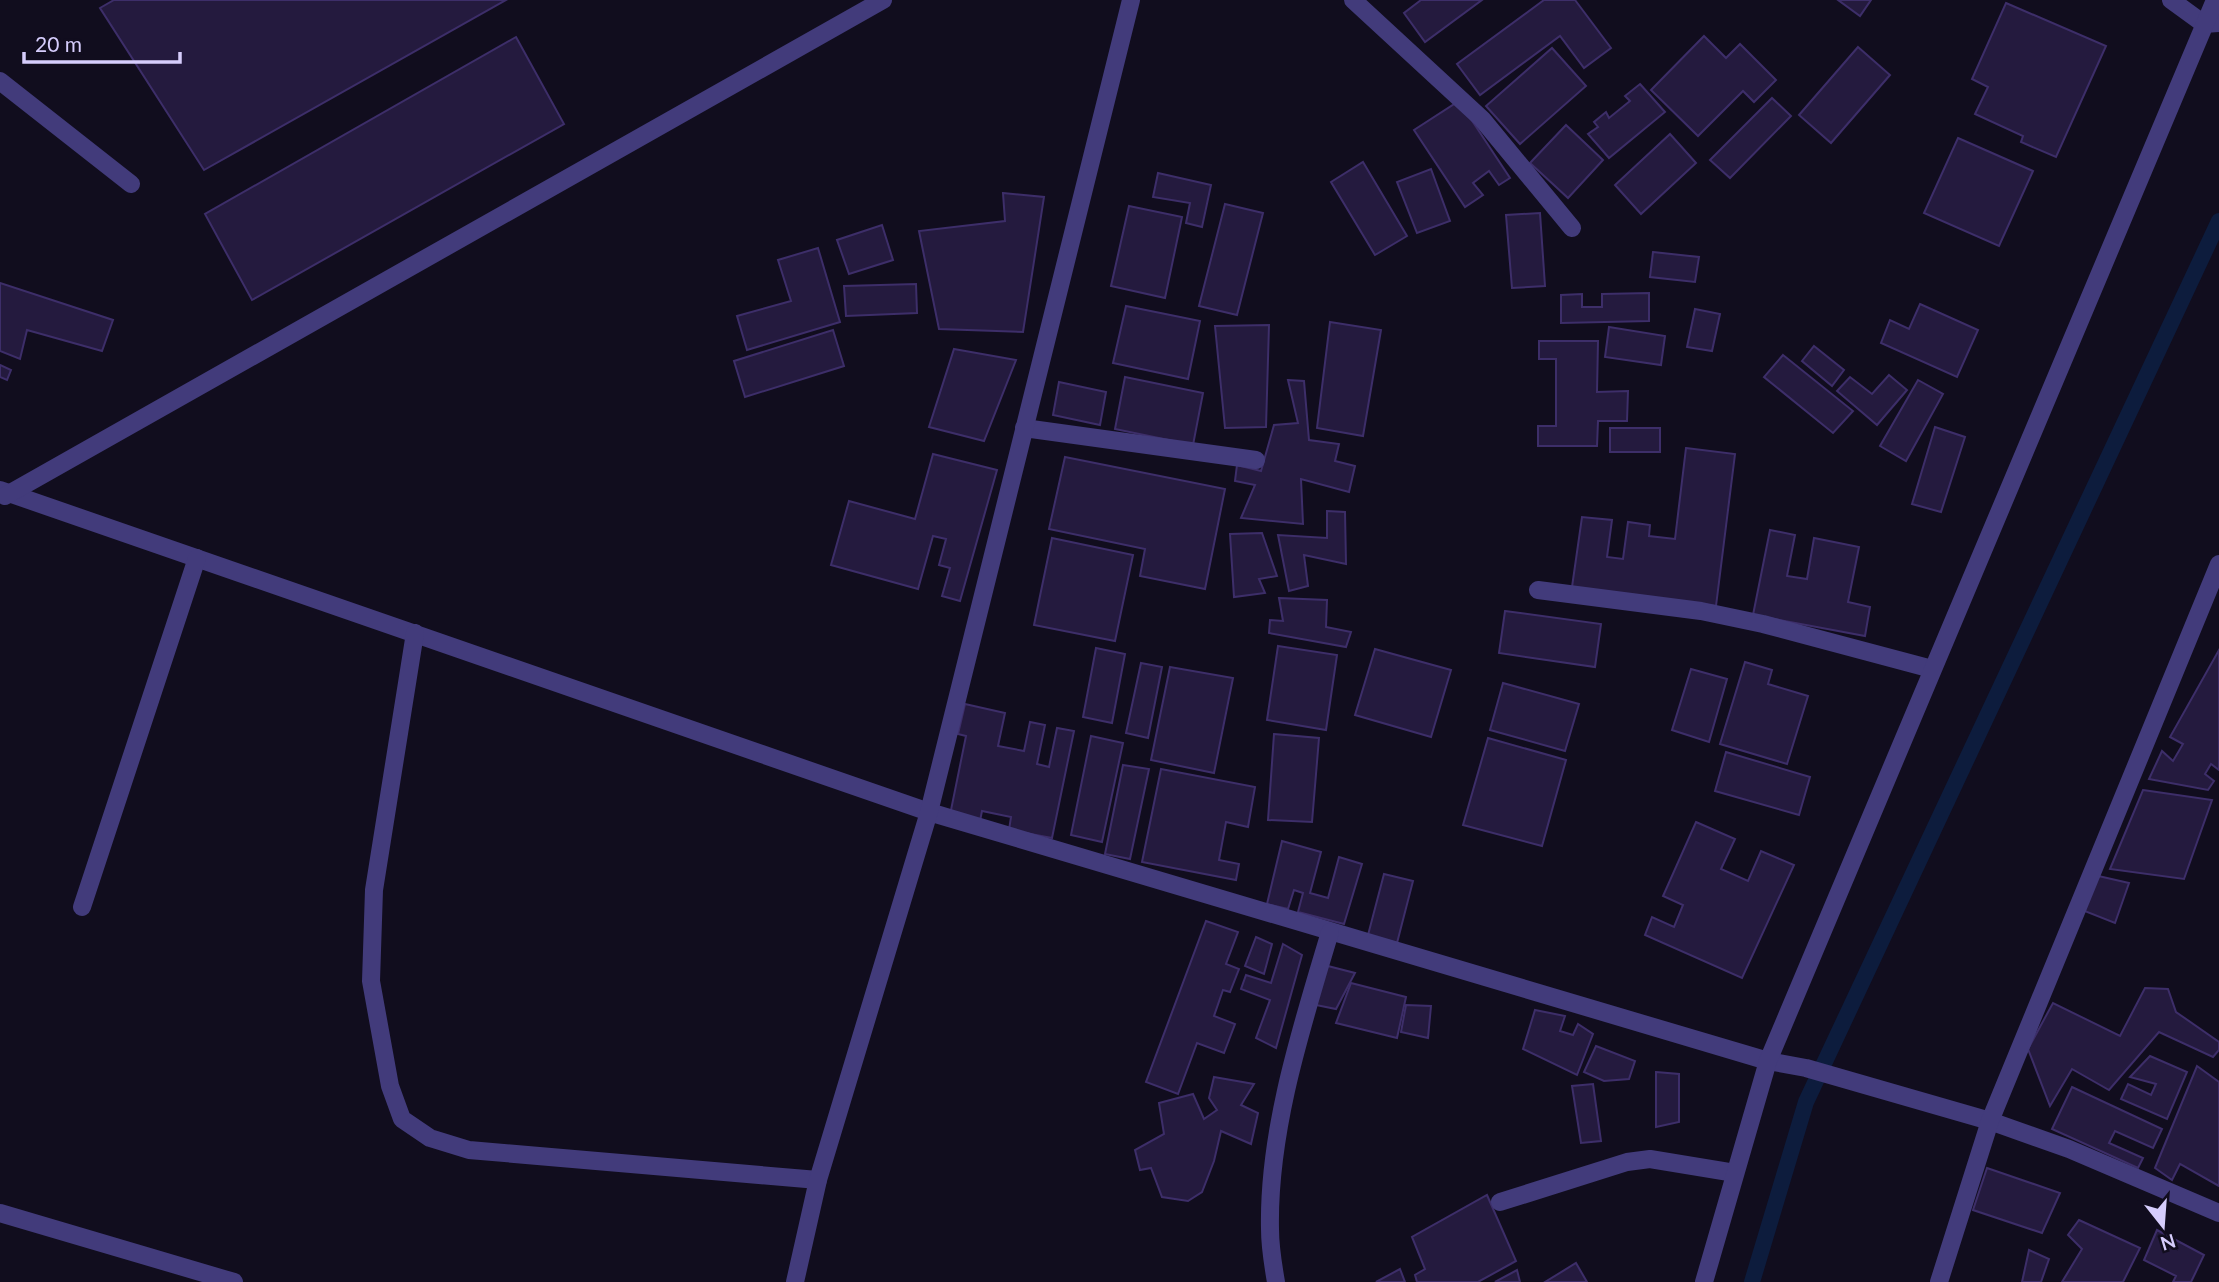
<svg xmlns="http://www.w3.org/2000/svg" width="2219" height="1282" font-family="Lato,sans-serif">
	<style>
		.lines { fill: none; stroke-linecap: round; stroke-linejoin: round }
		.stream { stroke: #0d1c3d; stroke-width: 16 }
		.building { fill: #241a3e; stroke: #3d2e69; stroke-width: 2 }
		.service { stroke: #423b7b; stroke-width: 18 }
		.minor { stroke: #423b7b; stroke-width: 18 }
	</style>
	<rect width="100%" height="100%" fill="#110d1e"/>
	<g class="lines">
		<path class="stream" d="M 1752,1282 L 1806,1102 L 2219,221"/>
	</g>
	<g class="building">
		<path d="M 114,0 L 506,0 L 204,170 L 100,8 Z"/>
		<path d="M 1421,0 L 1482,0 L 1425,42 L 1404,13 Z"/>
		<path d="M 1544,0 L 1575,0 L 1611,48 L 1584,68 L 1560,36 L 1480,95 L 1457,64 Z"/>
		<path d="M 1838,0 L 1871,0 L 1860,16 Z"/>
		<path d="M 2006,3 L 2106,46 L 2056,157 L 2021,142 L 2023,136 L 1975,114 L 1988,87 L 1972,79 Z"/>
		<path d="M 1704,36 L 1726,58 L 1740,44 L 1776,80 L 1754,102 L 1743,91 L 1698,136 L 1651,90 Z"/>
		<path d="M 516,37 L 564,124 L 252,300 L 205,214 Z"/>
		<path d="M 1858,47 L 1890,75 L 1831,143 L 1799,115 Z"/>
		<path d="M 1552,48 L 1586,86 L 1520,144 L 1486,106 Z"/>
		<path d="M 1640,84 L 1665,112 L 1609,158 L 1588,134 L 1598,127 L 1594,122 L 1606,112 L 1609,118 L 1630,101 L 1625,96 Z"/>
		<path d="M 1772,98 L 1791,116 L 1730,178 L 1710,160 Z"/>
		<path d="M 1459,101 L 1510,178 L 1499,185 L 1489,171 L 1473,183 L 1483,195 L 1465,207 L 1414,130 Z"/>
		<path d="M 1566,125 L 1603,160 L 1568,198 L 1530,163 Z"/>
		<path d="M 1670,134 L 1696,163 L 1641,214 L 1615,185 Z"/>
		<path d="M 1958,138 L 2033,171 L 1999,246 L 1924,213 Z"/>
		<path d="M 1363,162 L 1407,236 L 1375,255 L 1331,182 Z"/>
		<path d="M 1431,169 L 1450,221 L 1417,233 L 1397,182 Z"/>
		<path d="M 1158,173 L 1211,185 L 1202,227 L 1186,223 L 1190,203 L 1153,197 Z"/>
		<path d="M 1003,193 L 1044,197 L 1023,332 L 939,329 L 919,231 L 1005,221 Z"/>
		<path d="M 1225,204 L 1263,213 L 1237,315 L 1199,306 Z"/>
		<path d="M 1129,206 L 1182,217 L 1165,298 L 1111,286 Z"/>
		<path d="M 1540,213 L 1545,286 L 1512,288 L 1506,215 Z"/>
		<path d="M 882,225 L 893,260 L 849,274 L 837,240 Z"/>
		<path d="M 818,248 L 840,322 L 747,350 L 737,316 L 791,301 L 778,260 Z"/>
		<path d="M 1653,252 L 1699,257 L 1695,282 L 1650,277 Z"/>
		<path d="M 0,283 L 113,320 L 102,351 L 27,330 L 20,359 L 0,351 Z"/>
		<path d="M 916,284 L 917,313 L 846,316 L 844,286 Z"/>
		<path d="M 1649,293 L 1649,321 L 1561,323 L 1561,295 L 1582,294 L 1582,307 L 1602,307 L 1602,294 Z"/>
		<path d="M 1920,304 L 1978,330 L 1957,377 L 1881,343 L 1890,320 L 1909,329 Z"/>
		<path d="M 1126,306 L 1200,321 L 1188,379 L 1113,363 Z"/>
		<path d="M 1695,309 L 1720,314 L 1712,351 L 1687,347 Z"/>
		<path d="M 1330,322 L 1381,330 L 1363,436 L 1317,428 Z"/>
		<path d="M 1269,325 L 1266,427 L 1225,428 L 1215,326 Z"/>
		<path d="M 1609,327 L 1665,336 L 1661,365 L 1605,357 Z"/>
		<path d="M 833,330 L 844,366 L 745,397 L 734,361 Z"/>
		<path d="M 1539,341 L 1598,341 L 1597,392 L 1628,391 L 1627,421 L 1598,421 L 1597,446 L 1538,446 L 1538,426 L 1556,426 L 1556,359 L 1539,359 Z"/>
		<path d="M 1814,346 L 1844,370 L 1832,386 L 1802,361 Z"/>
		<path d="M 954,349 L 1016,360 L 984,441 L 929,427 Z"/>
		<path d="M 1783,355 L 1853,411 L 1833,433 L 1764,377 Z"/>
		<path d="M 0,365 L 11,370 L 7,380 L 0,377 Z"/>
		<path d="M 1889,375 L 1907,390 L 1877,425 L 1837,391 L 1850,377 L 1872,394 Z"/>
		<path d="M 1125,377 L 1203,393 L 1193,445 L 1115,429 Z"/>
		<path d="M 1288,380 L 1304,381 L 1309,440 L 1339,444 L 1335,461 L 1355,466 L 1349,492 L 1301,479 L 1303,524 L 1241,518 L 1255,485 L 1235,481 L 1237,465 L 1261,471 L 1274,425 L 1298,423 Z"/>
		<path d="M 1918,380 L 1943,394 L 1906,461 L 1880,446 Z"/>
		<path d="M 1059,382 L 1106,392 L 1100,425 L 1053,415 Z"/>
		<path d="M 1935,427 L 1965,437 L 1941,512 L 1912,504 Z"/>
		<rect x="1610" y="428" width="50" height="24"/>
		<path d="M 1686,448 L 1735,454 L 1716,606 L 1572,587 L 1582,517 L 1612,520 L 1607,557 L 1623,559 L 1628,522 L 1650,525 L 1649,536 L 1675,539 Z"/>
		<path d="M 933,454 L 997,470 L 960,601 L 942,596 L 950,568 L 939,565 L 946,539 L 933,536 L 918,589 L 831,565 L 849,501 L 915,519 Z"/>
		<path d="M 1065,457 L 1225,489 L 1205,589 L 1140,576 L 1145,549 L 1049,529 Z"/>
		<path d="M 1327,511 L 1345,512 L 1346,564 L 1304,555 L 1308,586 L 1289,591 L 1278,535 L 1327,538 Z"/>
		<path d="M 1770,530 L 1795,535 L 1787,576 L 1807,579 L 1814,538 L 1859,547 L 1848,602 L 1870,607 L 1865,636 L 1753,615 Z"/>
		<path d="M 1262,533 L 1277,576 L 1259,579 L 1265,593 L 1234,597 L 1230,534 Z"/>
		<path d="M 1052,538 L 1133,555 L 1115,641 L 1034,625 Z"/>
		<path d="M 1279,598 L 1327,600 L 1326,627 L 1351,632 L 1346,647 L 1269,633 L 1270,620 L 1283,621 Z"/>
		<path d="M 1505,611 L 1601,624 L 1595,667 L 1499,653 Z"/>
		<path d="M 1278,646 L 1337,655 L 1326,730 L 1267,720 Z"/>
		<path d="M 1096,648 L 1125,654 L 1112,723 L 1083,717 Z"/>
		<path d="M 1375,649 L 1451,670 L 1431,737 L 1355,715 Z"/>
		<path d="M 2219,650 L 2219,770 L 2211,764 L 2205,774 L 2214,781 L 2208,790 L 2149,779 L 2162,751 L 2173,761 L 2183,744 L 2170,737 Z"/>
		<path d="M 1745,662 L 1772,670 L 1768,684 L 1808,696 L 1787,764 L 1720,744 Z"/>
		<path d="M 1141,663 L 1162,667 L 1148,738 L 1126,733 Z"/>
		<path d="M 1170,667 L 1233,678 L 1214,773 L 1151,760 Z"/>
		<path d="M 1691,669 L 1727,679 L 1709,742 L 1672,730 Z"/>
		<path d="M 1503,683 L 1579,704 L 1565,751 L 1490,730 Z"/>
		<path d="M 965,704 L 1005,713 L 998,746 L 1024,751 L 1030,722 L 1045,725 L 1037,764 L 1049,767 L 1057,728 L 1074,731 L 1052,838 L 1009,830 L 1011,817 L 982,811 L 980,821 L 950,815 L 966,736 L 958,734 Z"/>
		<path d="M 1274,734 L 1319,738 L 1312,822 L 1268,820 Z"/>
		<path d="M 1091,736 L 1123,743 L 1102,842 L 1071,835 Z"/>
		<path d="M 1488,738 L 1566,760 L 1542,846 L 1463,825 Z"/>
		<path d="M 1726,752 L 1810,777 L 1799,815 L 1715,791 Z"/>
		<path d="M 1123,765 L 1149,769 L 1130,859 L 1105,854 Z"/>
		<path d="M 1161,769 L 1255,787 L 1248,827 L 1226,822 L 1219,860 L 1239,864 L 1236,880 L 1142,862 Z"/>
		<path d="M 2143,790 L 2212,800 L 2184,879 L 2110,869 Z"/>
		<path d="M 1696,822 L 1735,839 L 1721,869 L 1748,881 L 1761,851 L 1794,865 L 1742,978 L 1645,935 L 1652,917 L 1674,927 L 1683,905 L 1663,896 Z"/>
		<path d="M 1282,841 L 1321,852 L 1310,893 L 1328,898 L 1339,857 L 1362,864 L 1344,924 L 1298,912 L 1303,893 L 1294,890 L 1288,909 L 1267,904 Z"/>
		<path d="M 1384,874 L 1413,881 L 1397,943 L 1368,935 Z"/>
		<path d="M 2094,875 L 2129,883 L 2115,923 L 2082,910 Z"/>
		<path d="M 1206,921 L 1238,932 L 1226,964 L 1239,969 L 1230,992 L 1223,990 L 1214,1016 L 1235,1024 L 1224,1053 L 1197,1043 L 1178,1094 L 1146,1082 Z"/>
		<path d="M 1256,937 L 1272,944 L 1264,974 L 1245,966 Z"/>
		<path d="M 1283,944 L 1302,955 L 1276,1048 L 1256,1038 L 1270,1000 L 1241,989 L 1246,975 L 1271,983 Z"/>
		<path d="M 1324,965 L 1355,973 L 1336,1009 L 1316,1005 Z"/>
		<path d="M 1351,983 L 1406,997 L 1397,1038 L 1336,1023 Z"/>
		<path d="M 2145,988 L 2168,989 L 2176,1012 L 2219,1042 L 2219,1050 L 2213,1057 L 2159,1032 L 2109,1090 L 2072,1069 L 2050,1106 L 2028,1049 L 2053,1003 L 2120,1036 Z"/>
		<path d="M 1406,1005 L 1431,1006 L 1428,1038 L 1401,1032 Z"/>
		<path d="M 1535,1010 L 1565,1016 L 1560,1031 L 1573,1035 L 1578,1024 L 1593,1034 L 1577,1075 L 1523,1049 Z"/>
		<path d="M 1596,1046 L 1635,1061 L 1629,1079 L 1604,1081 L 1584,1072 Z"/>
		<path d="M 2150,1056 L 2187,1072 L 2167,1119 L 2121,1099 L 2128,1084 L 2151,1095 L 2156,1084 L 2130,1077 Z"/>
		<path d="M 2197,1066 L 2219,1082 L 2219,1186 L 2180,1164 L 2172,1180 L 2155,1168 Z"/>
		<path d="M 1656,1072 L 1679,1074 L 1679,1122 L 1656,1127 Z"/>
		<path d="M 1214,1077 L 1254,1084 L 1241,1105 L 1258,1113 L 1251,1144 L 1221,1131 L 1214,1161 L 1202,1192 L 1188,1201 L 1162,1197 L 1151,1168 L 1140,1170 L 1135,1150 L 1164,1134 L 1159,1103 L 1193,1094 L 1204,1119 L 1217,1110 L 1209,1098 Z"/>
		<path d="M 1593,1084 L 1601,1141 L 1581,1143 L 1572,1086 Z"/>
		<path d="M 2072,1087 L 2162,1129 L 2153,1148 L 2115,1131 L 2109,1143 L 2143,1158 L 2138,1168 L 2052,1129 Z"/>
		<path d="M 1987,1168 L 2060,1193 L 2042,1233 L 1973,1210 Z"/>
		<path d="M 1487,1195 L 1516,1261 L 1478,1282 L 1417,1282 L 1415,1275 L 1425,1269 L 1412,1237 Z"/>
		<path d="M 2079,1220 L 2140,1248 L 2123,1282 L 2062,1282 L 2082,1249 L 2068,1235 Z"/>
		<path d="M 2157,1230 L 2204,1255 L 2191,1282 L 2173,1282 L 2176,1276 L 2144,1260 Z"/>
		<path d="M 2029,1250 L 2049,1259 L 2041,1282 L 2022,1282 Z"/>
		<path d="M 1576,1263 L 1587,1282 L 1545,1282 Z"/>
		<path d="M 1400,1269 L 1405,1282 L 1376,1282 Z"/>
		<path d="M 1517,1270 L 1520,1282 L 1495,1282 Z"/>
	</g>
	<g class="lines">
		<path class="service" d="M 0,81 L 131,184"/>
		<g class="minor">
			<path d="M 1353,0 L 1482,119 L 1572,228"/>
			<path d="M 2171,0 L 2204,24 L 2219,23"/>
			<path d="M 1024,428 L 1256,460"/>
			<path d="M 0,490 L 929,812 L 1768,1061 L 1806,1068 L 1990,1121 L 2069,1149 L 2219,1213"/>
			<path d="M 5,496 L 883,0"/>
			<path d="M 1538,590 L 1701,611 L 1763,624 L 1932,669"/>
			<path d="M 415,633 L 374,890 L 371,981 L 390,1086 L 402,1119 L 430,1138 L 469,1150 L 818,1180"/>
			<path d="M 82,907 L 197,558"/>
			<path d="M 1500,1202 L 1627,1162 L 1650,1159 L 1735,1173"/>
			<path d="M 0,1213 L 234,1282"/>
			<path d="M 795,1282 L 818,1180 L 929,812 L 1131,0"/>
			<path d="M 1276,1282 C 1273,1265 1270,1247 1270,1229 C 1268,1130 1302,1026 1330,932"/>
			<path d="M 1704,1282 L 1768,1061 L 2215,0"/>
			<path d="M 1939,1282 L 1990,1121 L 2219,564"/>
		</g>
	</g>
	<g transform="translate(2163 1226) rotate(163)" stroke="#110d1e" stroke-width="5" paint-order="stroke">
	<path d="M0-5L12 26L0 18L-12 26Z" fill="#d6cdfc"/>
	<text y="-10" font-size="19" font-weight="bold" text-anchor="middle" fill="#d6cdfc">N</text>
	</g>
	<path d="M24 52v10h156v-10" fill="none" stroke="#d6cdfc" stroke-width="3.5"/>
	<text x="35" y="52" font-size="21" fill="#d6cdfc" stroke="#110d1e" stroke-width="5" paint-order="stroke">20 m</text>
</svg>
